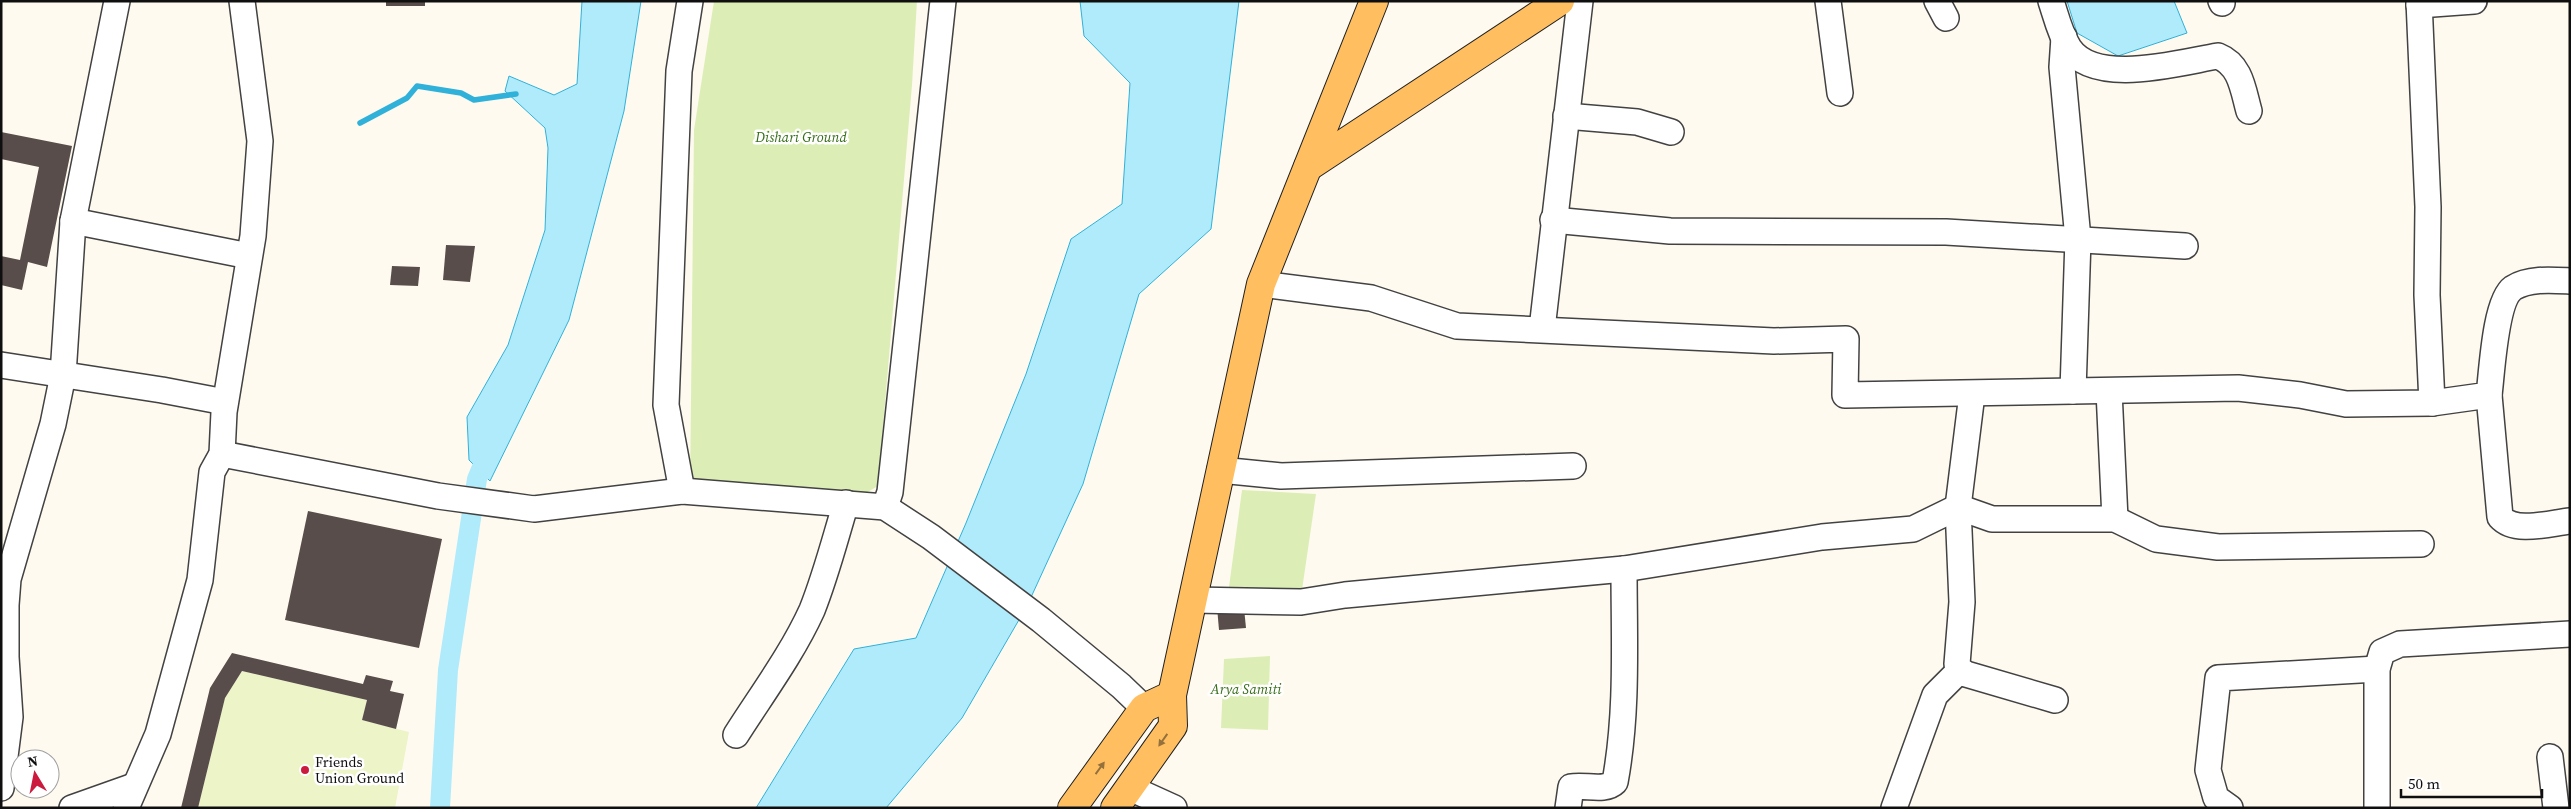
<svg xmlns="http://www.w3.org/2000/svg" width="2571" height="809" font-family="'Source Serif 4',serif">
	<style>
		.green { fill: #dceeb6 }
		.pitch { fill: #ecf4c8 }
		.water { fill: #b0ebfc; stroke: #30b1d9 }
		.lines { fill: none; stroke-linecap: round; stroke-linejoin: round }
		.stream { stroke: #30b1d9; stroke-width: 5.5 }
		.canal { stroke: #b0ebfc; stroke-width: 20 }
		.building { fill: #584d4a }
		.minor-casing { stroke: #424242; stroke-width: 28 }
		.major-casing { stroke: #202020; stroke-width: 30 }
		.minor { stroke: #fff; stroke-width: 25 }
		.major { stroke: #ffbf60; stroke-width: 28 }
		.oneway { fill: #93703c }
		.poi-dot { fill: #cc193e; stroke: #fff; stroke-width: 2 }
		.labels { text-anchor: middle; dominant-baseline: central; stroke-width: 5; stroke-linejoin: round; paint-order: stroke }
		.park-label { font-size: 14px; font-style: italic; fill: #376d18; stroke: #fff }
		.poi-label { font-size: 14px; fill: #0f0f0f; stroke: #fff; text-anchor: start }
	</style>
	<rect width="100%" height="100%" fill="#fffaf0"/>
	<g class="green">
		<path d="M 714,1 L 917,1 L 912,85 L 878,486 L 852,501 L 690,488 L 694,130 Z"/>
		<path d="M 1242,490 L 1316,494 L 1302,590 L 1229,587 Z"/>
		<path d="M 1270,656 L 1268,730 L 1221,728 L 1224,659 Z"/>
	</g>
	<path class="pitch" d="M 242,671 L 367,700 L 362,720 L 409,732 L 395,808 L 198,808 L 225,698 Z"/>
	<g class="water">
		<path d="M 582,1 L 641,1 L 624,111 L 569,320 L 490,481 L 469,460 L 467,417 L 508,345 L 545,230 L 548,148 L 545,128 L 505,91 L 509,76 L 554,95 L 577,84 Z"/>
		<path d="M 1080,1 L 1239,1 L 1211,229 L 1139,294 L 1083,484 L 1027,606 L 962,718 L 886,808 L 756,808 L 854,649 L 916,638 L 966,523 L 1026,374 L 1071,239 L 1122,204 L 1130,83 L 1084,36 Z"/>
		<path d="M 2067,1 L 2174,1 L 2187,33 L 2118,56 L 2077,33 Z"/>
	</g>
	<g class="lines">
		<path class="stream" d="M 360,123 L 407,98 L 417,86 L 461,93 L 474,100 L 516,94"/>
		<path class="canal" d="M 440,808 L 448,670 L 477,479 L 490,448"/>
	</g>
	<g class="building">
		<rect x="386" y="1" width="39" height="5"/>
		<path d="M 1,132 L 72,146 L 47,267 L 28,262 L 22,290 L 1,285 L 1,256 L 20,260 L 39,167 L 1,159 Z"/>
		<path d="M 446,245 L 475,246 L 470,282 L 443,280 Z"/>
		<path d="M 392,266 L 420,267 L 418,286 L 390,285 Z"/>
		<path d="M 308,511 L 442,539 L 419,648 L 285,620 Z"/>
		<path d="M 1217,607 L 1244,608 L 1246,628 L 1219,630 Z"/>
		<path d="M 232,653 L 363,684 L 366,675 L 393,681 L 390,691 L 404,694 L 396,729 L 362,720 L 367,700 L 242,671 L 225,698 L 198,808 L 181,808 L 210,688 Z"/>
	</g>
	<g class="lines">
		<defs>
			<g id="minor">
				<path d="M 1828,1 L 1840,93"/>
				<path d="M 1937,1 L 1946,18"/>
				<path d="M 2051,1 C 2056,16 2060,34 2069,48 C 2095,87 2181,62 2218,56 C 2241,65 2243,90 2249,111"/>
				<path d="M 2221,1 L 2222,3"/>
				<path d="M 2419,1 L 2428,207 L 2427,295 L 2432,403"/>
				<path d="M 2419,5 L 2474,1"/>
				<path d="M 2064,37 L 2062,67 L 2078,239 L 2073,391"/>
				<path d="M 1566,116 L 1637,122 L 1671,132"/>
				<path d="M 1553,220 L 1670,231 L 1946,232 L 2185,246"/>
				<path d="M 73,221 L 249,256"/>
				<path d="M 1261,284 L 1371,298 L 1457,326 L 1774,341 L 1846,339 L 1845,395 L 2238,388 L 2300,395 L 2346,404 L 2432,403 L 2489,395 C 2492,372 2495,301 2513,288 C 2529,278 2552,280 2570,281"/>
				<path d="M 1542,329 L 1580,1"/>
				<path d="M 1,365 L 162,390 L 225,402"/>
				<path d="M 2109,391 L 2115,519"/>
				<path d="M 1972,394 L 1958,507 L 1962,602 L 1957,664 L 1960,670 L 1966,674 L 2055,700"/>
				<path d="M 2489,395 L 2500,517 C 2515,534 2550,523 2570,521"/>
				<path d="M 222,454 L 438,496 L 534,509 L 682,491 L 885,507 L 931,537 L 1041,620 L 1121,686 L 1144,708"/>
				<path d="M 1220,470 L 1281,476 L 1573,466"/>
				<path d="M 682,491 L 666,405 L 679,71 L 690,1"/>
				<path d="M 885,507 L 890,492 L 943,1"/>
				<path d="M 1193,600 L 1301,602 L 1345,595 L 1624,569 L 1822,537 L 1913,529 L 1958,507 L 1992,519 L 2115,519 L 2156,539 L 2218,547 L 2421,544"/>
				<path d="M 736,735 C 762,694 792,654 812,610 C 826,575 835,539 846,503"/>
				<path d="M 2550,757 L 2556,808"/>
				<path d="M 1,788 L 10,717 L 6,657 L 6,605 L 8,579 L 53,424 L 63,375 L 73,221 L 117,1"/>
				<path d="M 1130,788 L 1174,808"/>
				<path d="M 72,808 L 134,786"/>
				<path d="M 126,808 L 158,734 L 200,580 L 212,472 L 222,454 L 224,412 L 253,236 L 260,141 L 242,1"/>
				<path d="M 1568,808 L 1571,787 C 1584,784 1605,792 1615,782 C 1628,712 1624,640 1624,569"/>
				<path d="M 1894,808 L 1935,695 L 1960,670"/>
				<path d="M 2230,808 L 2216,798 L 2208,770 L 2218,678 L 2377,669"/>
				<path d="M 2377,808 L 2377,669 L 2382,652 L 2400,644 L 2570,634"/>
			</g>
			<g id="major">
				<path d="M 1308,167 L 1560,1"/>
				<path d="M 1072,808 L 1144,708 L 1172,695"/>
				<path d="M 1115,808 L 1173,726 L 1172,695 L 1261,284 L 1374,1"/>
			</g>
		</defs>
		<use href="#minor" class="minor-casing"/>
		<use href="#major" class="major-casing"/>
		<use href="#minor" class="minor"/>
		<use href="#major" class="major"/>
	</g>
	<defs><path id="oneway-solid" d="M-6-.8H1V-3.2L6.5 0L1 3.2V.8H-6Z" transform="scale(1.25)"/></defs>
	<g class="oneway">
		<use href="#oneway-solid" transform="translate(1163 740) rotate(125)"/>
		<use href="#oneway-solid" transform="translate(1100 768) rotate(-54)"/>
	</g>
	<circle class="poi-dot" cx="305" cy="770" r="5"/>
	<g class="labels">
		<g class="park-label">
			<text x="801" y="137">Dishari Ground</text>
			<text x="1246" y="689">Arya Samiti</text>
		</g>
		<g class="poi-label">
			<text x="315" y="762">Friends<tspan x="315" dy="16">Union Ground</tspan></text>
		</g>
	</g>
	<rect width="2571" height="809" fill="none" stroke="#0f0f0f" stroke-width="5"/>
	<g transform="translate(35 774) rotate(350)"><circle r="24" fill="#ffffff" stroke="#9f9f9f"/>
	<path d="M0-4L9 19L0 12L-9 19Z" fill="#cc193e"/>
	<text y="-8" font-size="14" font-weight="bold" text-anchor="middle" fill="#0f0f0f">N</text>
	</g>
	<path d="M2401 789v8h141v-8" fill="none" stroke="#0f0f0f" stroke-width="2.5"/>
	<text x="2408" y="789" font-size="15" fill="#0f0f0f" stroke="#ffffff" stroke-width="4" paint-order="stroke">50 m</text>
</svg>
